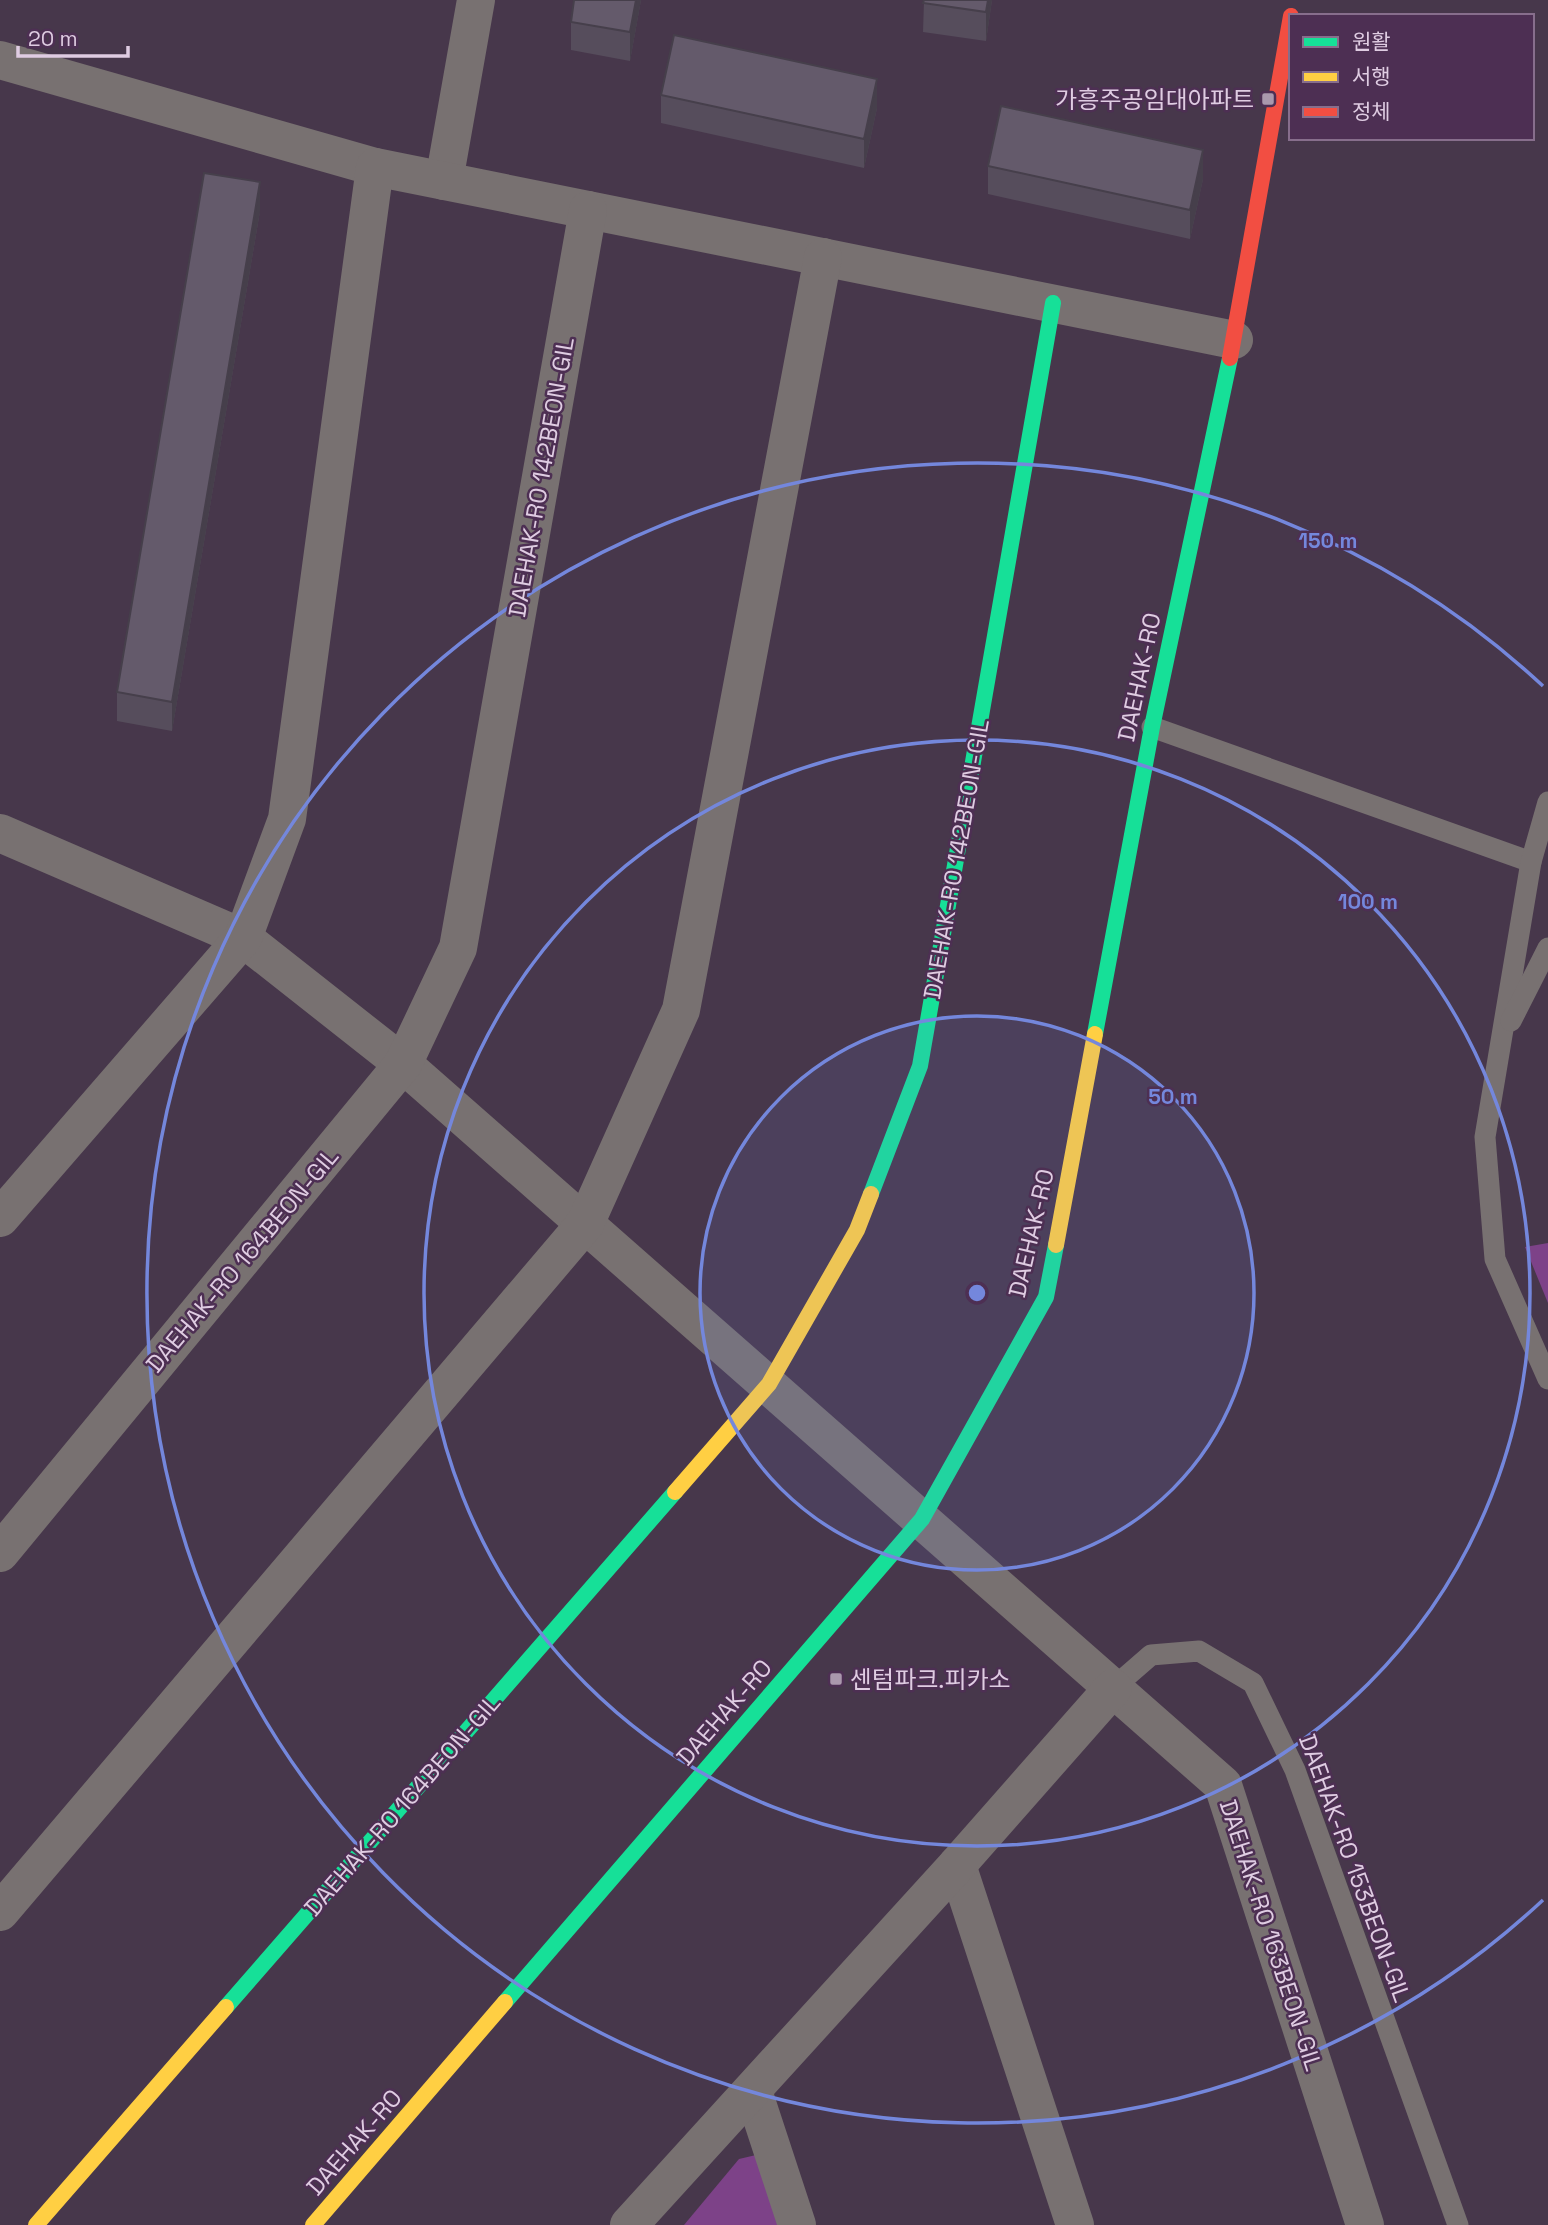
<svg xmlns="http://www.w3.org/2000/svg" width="1548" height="2225" font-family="'Space Grotesk','Noto Sans KR',sans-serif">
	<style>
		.green { fill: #7d4288 }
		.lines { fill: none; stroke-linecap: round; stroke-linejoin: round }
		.lane { stroke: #787171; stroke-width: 21 }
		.street { stroke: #787171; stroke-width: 38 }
		.fast { stroke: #16e098; stroke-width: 16 }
		.slow { stroke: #ffcf43; stroke-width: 16 }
		.jam { stroke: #f24e42; stroke-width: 16 }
		.wall { fill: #564d5c }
		.shaded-wall { fill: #463f4b }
		.building { fill: #645a6b; stroke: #463f4b; stroke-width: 2 }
		.ring { fill: none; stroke: #7487dc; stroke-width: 3.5 }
		.poi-dot { fill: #aa98ad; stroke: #4d2f53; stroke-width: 2.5 }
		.labels { text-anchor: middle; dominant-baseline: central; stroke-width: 5; stroke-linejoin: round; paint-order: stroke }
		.poi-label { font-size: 24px; fill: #dfcce2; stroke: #4d2f53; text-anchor: end }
		.street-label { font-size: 24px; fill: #dfcce2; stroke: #4d2f53 }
		.centre { fill: #7487dc; stroke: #4d2f53; stroke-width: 3.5 }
		.ring-label { font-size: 21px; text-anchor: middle; font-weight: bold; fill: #7487dc; stroke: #4d2f53; stroke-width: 5; stroke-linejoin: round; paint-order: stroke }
	</style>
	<rect width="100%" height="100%" fill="#47374b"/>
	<g class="green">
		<path d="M 1548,1243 L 1548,1303 L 1525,1247 Z"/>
		<path d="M 756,2155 L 779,2225 L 684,2225 L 739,2159 Z"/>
	</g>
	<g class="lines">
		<g class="lane">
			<path d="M 1152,727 L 1531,862"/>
			<path d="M 1548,802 L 1531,862 L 1485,1137 L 1495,1259 L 1548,1379"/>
			<path d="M 1511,1021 L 1548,948"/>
			<path d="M 1113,1688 L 1151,1655 L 1199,1651 L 1253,1683 L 1295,1770 L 1458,2225"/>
		</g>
		<g class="street">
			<path d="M 0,60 L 375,167"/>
			<path d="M 444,181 L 476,0"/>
			<path d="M 0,833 L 243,938 L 403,1064 L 1223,1785 L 1365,2225"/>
			<path d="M 0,1218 L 243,938 L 287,819 L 375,167 L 1234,340"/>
			<path d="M 0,1553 L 403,1064 L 458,948 L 588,210"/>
			<path d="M 957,1865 L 1075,2225"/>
			<path d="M 0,1912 L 585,1224 L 681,1010 L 823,257"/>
			<path d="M 753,2091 L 797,2225"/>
			<path d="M 629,2225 L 957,1865 L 1113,1688"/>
		</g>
		<g class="fast">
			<path d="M 1095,1034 L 1152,727 L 1230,358"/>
			<path d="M 871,1194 L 920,1066 L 1053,303"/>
			<path d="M 505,2002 L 922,1519 L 1046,1297 L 1056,1245"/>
			<path d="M 226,2007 L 675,1492"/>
		</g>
		<g class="slow">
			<path d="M 1056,1245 L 1095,1034"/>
			<path d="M 675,1492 L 769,1384 L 857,1230 L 871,1194"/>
			<path d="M 36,2225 L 226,2007"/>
			<path d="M 313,2225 L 505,2002"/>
		</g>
		<path class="jam" d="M 1230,358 L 1291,16"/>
	</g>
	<g class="wall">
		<path d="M 641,0 L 630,61 L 571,50 L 571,22 Z"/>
		<path d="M 924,0 L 992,0 L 986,41 L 923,32 Z"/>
		<path d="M 661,95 L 877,108 L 864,168 L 661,123 Z"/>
		<path d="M 988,166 L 1203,179 L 1190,239 L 988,194 Z"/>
		<path d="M 260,211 L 172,731 L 117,721 L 117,692 Z"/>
	</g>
	<g class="shaded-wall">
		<path d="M 636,0 L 641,0 L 630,61 L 630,32 Z"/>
		<path d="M 988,0 L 992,0 L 986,41 L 986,12 Z"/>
		<path d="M 877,79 L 877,108 L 864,168 L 864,139 Z"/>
		<path d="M 1203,150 L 1203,179 L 1190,239 L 1190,210 Z"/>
		<path d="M 260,182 L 260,211 L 172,731 L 172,702 Z"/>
	</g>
	<g class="building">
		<path d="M 574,0 L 636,0 L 630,32 L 571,22 Z"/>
		<path d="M 924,0 L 988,0 L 986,12 L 923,3 Z"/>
		<path d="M 674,35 L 877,79 L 864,139 L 661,95 Z"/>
		<path d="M 1001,106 L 1203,150 L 1190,210 L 988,166 Z"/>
		<path d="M 204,173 L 260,182 L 172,702 L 117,692 Z"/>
	</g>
	<circle cx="977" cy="1293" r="277" fill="#7487dc" fill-opacity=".12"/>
	<g class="ring">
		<circle cx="977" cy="1293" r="277"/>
		<circle cx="977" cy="1293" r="553"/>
		<path d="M1543 1900A830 830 0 1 1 1543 686"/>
	</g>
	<g class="poi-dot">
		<rect x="1261" y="92" width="14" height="14" rx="3.5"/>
		<rect x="829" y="1672" width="14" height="14" rx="3.5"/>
	</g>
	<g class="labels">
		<g class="poi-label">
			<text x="1254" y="99">가흥주공임대아파트</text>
			<text x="850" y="1679" text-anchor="start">센텀파크.피카소</text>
		</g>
		<g class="street-label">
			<text transform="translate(541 477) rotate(-80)">DAEHAK-RO 142BEON-GIL</text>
			<text transform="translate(1139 677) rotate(-78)">DAEHAK-RO</text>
			<text transform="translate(956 859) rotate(-80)">DAEHAK-RO 142BEON-GIL</text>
			<text transform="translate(1031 1233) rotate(-77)">DAEHAK-RO</text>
			<text transform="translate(242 1260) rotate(-50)">DAEHAK-RO 164BEON-GIL</text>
			<text transform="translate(724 1712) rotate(-49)">DAEHAK-RO</text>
			<text transform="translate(402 1805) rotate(-49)">DAEHAK-RO 164BEON-GIL</text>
			<text transform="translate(1355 1868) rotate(70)">DAEHAK-RO 153BEON-GIL</text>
			<text transform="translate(1271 1935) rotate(72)">DAEHAK-RO 163BEON-GIL</text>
			<text transform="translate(354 2142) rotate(-49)">DAEHAK-RO</text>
		</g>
	</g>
	<circle cx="977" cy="1293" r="10" class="centre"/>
	<g class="ring-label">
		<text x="1328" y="548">150 m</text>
		<text x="1368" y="909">100 m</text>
		<text x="1173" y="1104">50 m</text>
	</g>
	<rect x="1289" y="14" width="245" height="126" fill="#4d2f53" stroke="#876e8c" stroke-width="2"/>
	<rect x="1303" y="37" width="35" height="10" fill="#16e098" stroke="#876e8c" stroke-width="2"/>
	<text x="1352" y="49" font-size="21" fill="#dfcce2">원활</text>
	<rect x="1303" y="72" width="35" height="10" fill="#ffcf43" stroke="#876e8c" stroke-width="2"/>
	<text x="1352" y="84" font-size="21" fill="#dfcce2">서행</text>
	<rect x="1303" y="107" width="35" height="10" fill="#f24e42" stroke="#876e8c" stroke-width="2"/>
	<text x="1352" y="119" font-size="21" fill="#dfcce2">정체</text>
	<path d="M18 46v10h110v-10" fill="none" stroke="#dfcce2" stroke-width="3.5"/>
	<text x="28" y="46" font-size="21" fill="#dfcce2" stroke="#4d2f53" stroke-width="5" paint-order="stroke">20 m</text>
</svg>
